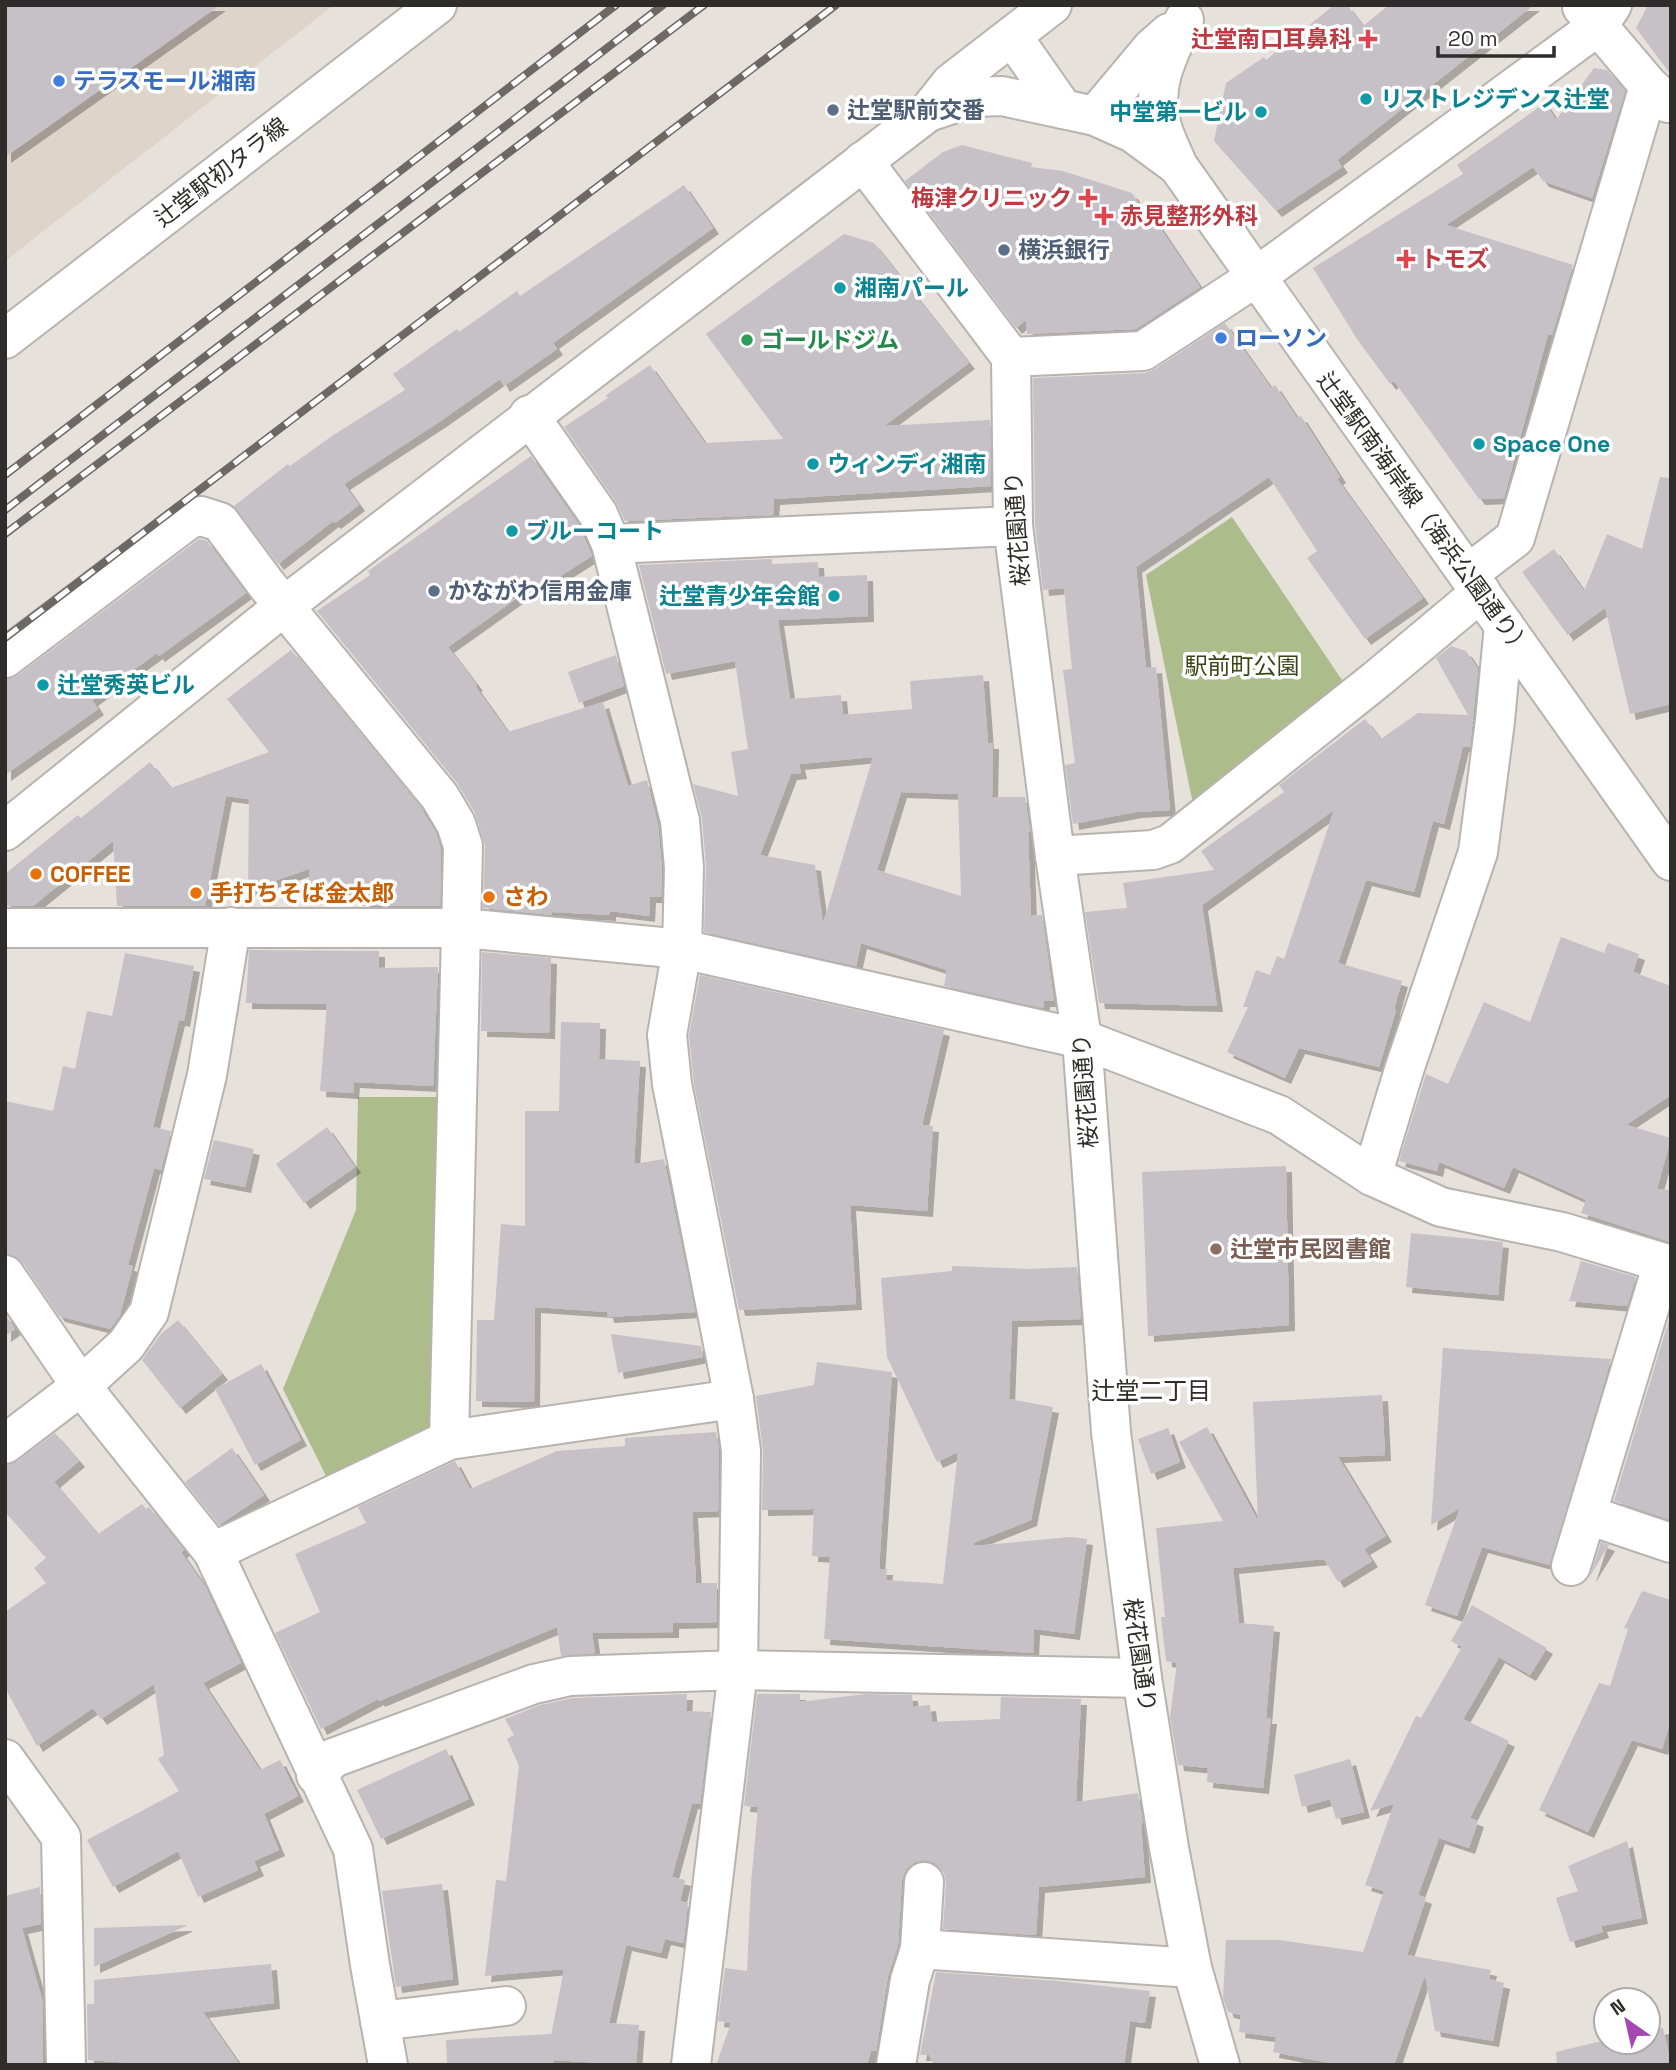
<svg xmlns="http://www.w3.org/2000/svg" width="1676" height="2070" font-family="'Space Grotesk','Noto Sans JP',sans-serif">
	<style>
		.built { fill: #dfd4ca }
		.green { fill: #acbc8a }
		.building { fill: #c5c1c6; fill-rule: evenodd; filter: url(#shadow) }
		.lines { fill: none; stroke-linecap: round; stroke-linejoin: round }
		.minor-casing { stroke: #b8b3ae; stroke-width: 42 }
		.minor { stroke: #fff; stroke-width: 38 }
		.rail-casing { stroke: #6b6865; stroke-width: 8 }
		.rail { stroke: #fff; stroke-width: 5; stroke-dasharray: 16; stroke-linecap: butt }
		.health-dot { fill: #e0444e; stroke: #fff; stroke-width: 2.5 }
		.shop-dot { fill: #3f7fe0; stroke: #fff; stroke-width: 2.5 }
		.culture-dot { fill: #0f9aa8; stroke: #fff; stroke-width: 2.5 }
		.service-dot { fill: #5c6f8a; stroke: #fff; stroke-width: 2.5 }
		.leisure-dot { fill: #2e9e5b; stroke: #fff; stroke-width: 2.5 }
		.food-dot { fill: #e8710a; stroke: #fff; stroke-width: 2.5 }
		.education-dot { fill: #8d6e63; stroke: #fff; stroke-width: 2.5 }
		.labels { text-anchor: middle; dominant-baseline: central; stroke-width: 7; stroke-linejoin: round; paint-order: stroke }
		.health-label { font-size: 23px; font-weight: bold; fill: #be3a42; stroke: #fff; text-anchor: end }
		.shop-label { font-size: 23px; font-weight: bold; fill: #366cbe; stroke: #fff; text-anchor: start }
		.culture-label { font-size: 23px; font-weight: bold; fill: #0d838f; stroke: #fff; text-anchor: start }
		.service-label { font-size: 23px; font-weight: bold; fill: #4e5e75; stroke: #fff; text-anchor: start }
		.street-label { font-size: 23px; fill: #2f2d2b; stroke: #fff }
		.leisure-label { font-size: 23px; font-weight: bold; fill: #27864d; stroke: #fff; text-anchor: start }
		.park-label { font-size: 23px; fill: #384515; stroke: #fff }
		.food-label { font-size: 23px; font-weight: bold; fill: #c56008; stroke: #fff; text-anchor: start }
		.education-label { font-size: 23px; font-weight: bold; fill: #785e54; stroke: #fff; text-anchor: start }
		.neighbourhood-label { font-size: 24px; fill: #2f2d2b; stroke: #fff }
	</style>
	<defs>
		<filter id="shadow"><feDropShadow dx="6" dy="6" stdDeviation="0" flood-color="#0004"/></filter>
	</defs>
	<rect width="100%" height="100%" fill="#e7e1dc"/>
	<path class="built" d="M 5,5 L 334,5 L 5,261 Z"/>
	<g class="green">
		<path d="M 1232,517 L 1344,683 L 1193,804 L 1146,575 Z"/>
		<path d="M 358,1097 L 444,1097 L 437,1430 L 329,1482 L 283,1389 L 356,1210 Z"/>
	</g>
	<g class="building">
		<path d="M 5,5 L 220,5 L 5,157 Z"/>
		<path d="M 1334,5 L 1347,5 L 1363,26 L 1389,5 L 1534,5 L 1337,160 L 1342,167 L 1276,211 L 1214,141 L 1226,83 L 1264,57 L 1266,60 Z"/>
		<path d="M 1648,5 L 1671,5 L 1671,75 L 1636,28 Z"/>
		<path d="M 1594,68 L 1607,70 L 1625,91 L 1592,198 L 1543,181 L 1533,167 L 1446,225 L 1573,265 L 1552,335 L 1548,334 L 1504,498 L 1479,499 L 1394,381 L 1390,384 L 1357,339 L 1313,268 L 1463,174 L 1457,165 L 1545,103 L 1556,120 Z"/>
		<path d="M 962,145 L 1032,163 L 1031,167 L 1063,171 L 1132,193 L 1153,226 L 1157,223 L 1200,287 L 1136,329 L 1027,334 L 1026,320 L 1016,328 L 905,181 L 943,152 Z"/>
		<path d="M 684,185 L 713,228 L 553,343 L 557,349 L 504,386 L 500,379 L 442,420 L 344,484 L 359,505 L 335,523 L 333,521 L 278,564 L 234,506 L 288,464 L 290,466 L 332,436 L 405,390 L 393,374 L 457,329 L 459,332 L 517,291 L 520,296 Z"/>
		<path d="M 844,234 L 874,243 L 969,363 L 884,426 L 990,420 L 991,486 L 774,499 L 773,515 L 625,521 L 616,502 L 564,427 L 608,398 L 606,395 L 650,365 L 705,443 L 783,439 L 706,334 Z"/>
		<path d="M 1225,323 L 1271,388 L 1275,385 L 1297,418 L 1301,416 L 1340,477 L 1337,479 L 1423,598 L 1365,639 L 1307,558 L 1317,551 L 1269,477 L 1136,567 L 1146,668 L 1156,667 L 1170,810 L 1136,812 L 1073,824 L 1065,765 L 1075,763 L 1063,670 L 1072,669 L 1064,588 L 1043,590 L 1035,524 L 1033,378 L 1145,373 L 1155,369 Z"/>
		<path d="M 531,456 L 579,525 L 592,556 L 527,597 L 524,593 L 448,647 L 477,685 L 475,686 L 508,732 L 603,702 L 628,786 L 647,780 L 658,825 L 662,869 L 661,897 L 650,897 L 649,916 L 610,911 L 610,915 L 552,912 L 552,915 L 483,908 L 485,846 L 475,813 L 457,783 L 317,611 L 370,575 L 368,571 Z"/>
		<path d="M 1660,477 L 1671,478 L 1671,704 L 1630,714 L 1605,608 L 1566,636 L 1567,634 L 1522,572 L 1554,549 L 1584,591 L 1607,534 L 1642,549 Z"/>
		<path d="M 199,539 L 207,541 L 246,593 L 159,656 L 157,653 L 92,700 L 98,709 L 5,775 L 5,679 L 18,675 Z"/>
		<path d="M 772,559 L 772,564 L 818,562 L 819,577 L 867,575 L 868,616 L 778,620 L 790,699 L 841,695 L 843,715 L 912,709 L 910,681 L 983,675 L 988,743 L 993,743 L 992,797 L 1025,797 L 1030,831 L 1028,832 L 1031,916 L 1042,915 L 1054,1001 L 1044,1001 L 1043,1008 L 944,986 L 947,970 L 861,943 L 856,966 L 704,932 L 706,866 L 702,819 L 693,784 L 738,796 L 731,752 L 748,749 L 735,661 L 666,674 L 639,565 ZM 873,757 L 848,840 L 823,924 L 815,865 L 760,855 L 791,774 L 801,773 L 799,764 ZM 901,792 L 958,794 L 961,896 L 877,870 Z"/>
		<path d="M 1451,646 L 1466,651 L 1478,669 L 1470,747 L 1463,746 L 1444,824 L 1433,821 L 1414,892 L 1366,880 L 1338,963 L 1402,981 L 1394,1009 L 1396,1010 L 1379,1067 L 1299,1048 L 1285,1078 L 1227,1052 L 1248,1007 L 1243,1007 L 1256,970 L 1270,975 L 1277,956 L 1284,959 L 1334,810 L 1202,905 L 1217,1006 L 1099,1003 L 1085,912 L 1127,908 L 1123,883 L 1214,870 L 1201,851 L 1284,792 L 1279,785 L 1365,719 L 1381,739 L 1418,713 L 1468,715 L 1436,658 Z"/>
		<path d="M 291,650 L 422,810 L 436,833 L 441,849 L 440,906 L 362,906 L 362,888 L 309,890 L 309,869 L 248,890 L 249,799 L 226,796 L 205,906 L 117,906 L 113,841 L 33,906 L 5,906 L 5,874 L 78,815 L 81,818 L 150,762 L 171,788 L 269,752 L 227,699 Z"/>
		<path d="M 616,655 L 624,686 L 579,703 L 568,672 Z"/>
		<path d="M 1561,937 L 1604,953 L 1608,943 L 1639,954 L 1633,972 L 1671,986 L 1671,1095 L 1626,1125 L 1671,1138 L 1657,1189 L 1671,1190 L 1671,1242 L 1581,1213 L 1586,1200 L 1513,1167 L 1504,1188 L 1439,1162 L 1437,1171 L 1399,1161 L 1426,1074 L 1448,1084 L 1484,1002 L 1530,1022 Z"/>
		<path d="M 249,950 L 379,951 L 379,968 L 438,967 L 433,1086 L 354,1082 L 353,1093 L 320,1091 L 327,1004 L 246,1003 Z"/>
		<path d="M 482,952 L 551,958 L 549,1033 L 481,1031 Z"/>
		<path d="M 125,953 L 194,966 L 184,1021 L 179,1020 L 153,1127 L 171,1131 L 161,1170 L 154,1168 L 128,1265 L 133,1266 L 120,1315 L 110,1329 L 59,1316 L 23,1263 L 15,1256 L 5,1253 L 5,1101 L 53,1111 L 63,1066 L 75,1069 L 87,1011 L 112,1016 Z"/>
		<path d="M 700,975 L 944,1030 L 922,1125 L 933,1126 L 927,1211 L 850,1205 L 856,1304 L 739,1310 L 694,1084 L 689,1035 Z"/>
		<path d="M 561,1022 L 600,1023 L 599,1059 L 640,1061 L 634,1164 L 664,1159 L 695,1312 L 608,1317 L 607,1312 L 535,1307 L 534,1402 L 476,1401 L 477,1320 L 494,1320 L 501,1224 L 525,1226 L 525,1111 L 559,1111 Z"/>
		<path d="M 327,1127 L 355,1167 L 304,1203 L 276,1164 Z"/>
		<path d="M 214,1140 L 254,1149 L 245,1187 L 204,1179 Z"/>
		<path d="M 1286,1166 L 1289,1325 L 1148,1336 L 1142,1172 Z"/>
		<path d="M 1411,1233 L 1503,1242 L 1498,1295 L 1406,1287 Z"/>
		<path d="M 1581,1261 L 1636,1277 L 1627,1306 L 1569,1301 Z"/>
		<path d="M 952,1266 L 1028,1269 L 1077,1267 L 1081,1319 L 1012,1321 L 1009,1399 L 1053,1407 L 1031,1520 L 973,1543 L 974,1546 L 1070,1537 L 1087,1539 L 1074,1634 L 1034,1629 L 1033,1653 L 824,1639 L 830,1557 L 812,1556 L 814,1509 L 762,1510 L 763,1451 L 756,1396 L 814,1385 L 817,1362 L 892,1372 L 879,1569 L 887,1569 L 886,1580 L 943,1584 L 958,1452 L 937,1462 L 887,1357 L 881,1278 L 952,1271 Z"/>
		<path d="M 1671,1313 L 1671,1520 L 1614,1501 Z"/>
		<path d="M 5,1314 L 15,1329 L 5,1336 Z"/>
		<path d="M 178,1320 L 222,1374 L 180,1408 L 142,1360 L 161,1334 Z"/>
		<path d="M 611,1334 L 701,1346 L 703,1357 L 618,1373 Z"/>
		<path d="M 1443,1348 L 1611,1359 L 1550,1565 L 1482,1547 L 1457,1616 L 1425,1605 L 1460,1508 L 1431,1525 Z"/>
		<path d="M 261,1364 L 301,1440 L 255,1465 L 215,1389 Z"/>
		<path d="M 1382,1395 L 1385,1455 L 1338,1457 L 1386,1536 L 1364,1549 L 1372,1561 L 1338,1582 L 1324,1559 L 1233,1568 L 1239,1623 L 1274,1626 L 1266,1718 L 1271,1718 L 1263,1788 L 1207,1782 L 1208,1768 L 1178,1765 L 1170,1717 L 1177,1663 L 1166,1661 L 1161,1617 L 1165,1617 L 1156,1528 L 1223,1521 L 1179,1442 L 1207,1427 L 1258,1521 L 1253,1402 Z"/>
		<path d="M 1168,1428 L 1180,1462 L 1151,1474 L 1138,1439 Z"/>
		<path d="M 716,1432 L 719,1452 L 718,1511 L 692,1512 L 696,1583 L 717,1583 L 717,1622 L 673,1623 L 673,1632 L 592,1633 L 595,1653 L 561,1656 L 557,1627 L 379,1701 L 378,1699 L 321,1729 L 275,1633 L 320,1612 L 295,1554 L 366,1523 L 358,1507 L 455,1461 L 470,1489 L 557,1451 L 625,1446 L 625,1438 Z"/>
		<path d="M 55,1433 L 79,1461 L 54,1482 L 98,1534 L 142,1504 L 146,1509 L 149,1507 L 184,1550 L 181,1552 L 206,1588 L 241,1663 L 203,1683 L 260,1770 L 280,1760 L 298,1796 L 264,1814 L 279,1850 L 254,1861 L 258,1870 L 198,1897 L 178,1851 L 113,1887 L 87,1840 L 179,1791 L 158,1759 L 164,1755 L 154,1684 L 101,1719 L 93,1708 L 37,1746 L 5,1688 L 5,1612 L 46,1583 L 34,1568 L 46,1558 L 5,1512 L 5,1466 L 18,1461 Z"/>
		<path d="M 232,1448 L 264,1495 L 219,1525 L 185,1482 Z"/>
		<path d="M 1601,1542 L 1609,1545 L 1590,1576 Z"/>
		<path d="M 1642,1591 L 1671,1600 L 1671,1719 L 1662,1749 L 1632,1740 L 1588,1832 L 1539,1810 L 1599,1683 L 1610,1686 L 1628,1629 L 1624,1628 Z"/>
		<path d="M 1472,1605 L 1547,1648 L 1530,1675 L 1499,1657 L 1463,1719 L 1509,1741 L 1470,1818 L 1478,1821 L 1469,1848 L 1439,1838 L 1418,1895 L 1426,1898 L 1407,1955 L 1491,1970 L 1489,1979 L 1504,1983 L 1493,2041 L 1435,2031 L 1425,1975 L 1394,2065 L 1340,2065 L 1273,2052 L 1276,2037 L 1239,2032 L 1241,2015 L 1228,2012 L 1223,1998 L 1226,1940 L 1279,1940 L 1363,1952 L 1384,1891 L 1365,1885 L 1394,1804 L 1370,1811 L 1416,1716 L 1421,1718 L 1462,1647 L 1451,1641 Z"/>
		<path d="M 687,1694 L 686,1711 L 711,1712 L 700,1804 L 692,1803 L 672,1877 L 685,1880 L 680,1901 L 688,1903 L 684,1937 L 683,1943 L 665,1939 L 661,1953 L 626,1945 L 609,2023 L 639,2025 L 636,2065 L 553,2060 L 554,2065 L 447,2065 L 446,2040 L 551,2034 L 551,2036 L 564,1969 L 485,1976 L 496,1880 L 506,1881 L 519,1766 L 507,1739 L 514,1735 L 505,1719 L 540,1705 L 573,1698 Z"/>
		<path d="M 757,1694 L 800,1694 L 800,1702 L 865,1694 L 912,1695 L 913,1707 L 930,1705 L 932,1722 L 1000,1719 L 1001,1697 L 1081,1699 L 1076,1802 L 1138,1793 L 1143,1824 L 1141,1824 L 1145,1877 L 1039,1887 L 1036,1935 L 943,1929 L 946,1883 L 944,1873 L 935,1863 L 926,1860 L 915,1862 L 906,1869 L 902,1880 L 898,1945 L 888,1976 L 876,2051 L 871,2051 L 867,2065 L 716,2065 L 731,2023 L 718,2021 L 725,1968 L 747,1971 L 751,1883 L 758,1807 L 744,1806 Z"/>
		<path d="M 446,1749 L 469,1799 L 381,1839 L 357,1790 Z"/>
		<path d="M 1350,1759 L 1364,1812 L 1336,1819 L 1330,1799 L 1302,1807 L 1294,1775 Z"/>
		<path d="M 1627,1841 L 1642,1918 L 1601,1926 L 1603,1932 L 1570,1942 L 1556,1898 L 1578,1891 L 1568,1866 Z"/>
		<path d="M 442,1884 L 453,1979 L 396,1987 L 382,1891 Z"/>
		<path d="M 40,1887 L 41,1924 L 22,1928 L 43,2003 L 43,2065 L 5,2065 L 5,1896 Z"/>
		<path d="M 186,1925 L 186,1926 L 94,1967 L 94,1928 Z"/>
		<path d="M 271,1964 L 274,2003 L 203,2012 L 240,2065 L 163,2065 L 88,2060 L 87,2004 L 94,2004 L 94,1980 Z"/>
		<path d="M 936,1972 L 1058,1981 L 1150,1991 L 1145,2023 L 1130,2021 L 1124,2065 L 933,2063 L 929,2055 L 920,2055 Z"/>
		<path d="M 1663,2028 L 1671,2065 L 1557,2065 L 1556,2052 L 1606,2040 L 1648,2042 L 1648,2031 Z"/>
	</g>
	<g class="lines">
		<defs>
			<g id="minor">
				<path d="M 1582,7 L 1649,86 L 1668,103"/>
				<path d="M 1184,20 C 1170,52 1152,82 1160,119 C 1163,135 1172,151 1178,166 L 1671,861"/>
				<path d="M 1012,36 L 1063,109"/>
				<path d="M 928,112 L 974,97 L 1002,96 L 1095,116 L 1133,133 L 1178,166"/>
				<path d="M 1095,116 L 1152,48 L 1169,33"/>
				<path d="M 863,161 L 1011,357 L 1013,526 L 1055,856 L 1082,1039 L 1111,1432 L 1142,1678 L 1169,1848 L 1192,1968 L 1220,2065"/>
				<path d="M 5,339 L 437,5"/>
				<path d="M 1011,357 L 1143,351 L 1256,277 L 1598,26 L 1612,5"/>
				<path d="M 529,415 L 598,514 L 611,544 L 680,821 L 684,868 L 682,949 L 667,1035 L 672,1084 L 734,1399 L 741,1451 L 738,1670 L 691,2065"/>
				<path d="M 611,544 L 1013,526"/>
				<path d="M 1468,574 L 1515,538 L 1649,86"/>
				<path d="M 5,658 L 189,519 L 201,516 L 220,522 L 266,584 L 440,797 L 456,824 L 463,846 L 449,1440"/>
				<path d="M 5,831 L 284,606 L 928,112 L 951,83 L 1052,5"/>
				<path d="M 1055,856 L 1153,850 L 1170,844 L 1376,680 L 1481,592"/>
				<path d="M 5,928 L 463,928 L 682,949 L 1082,1039 L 1279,1115 L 1372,1176 L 1441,1207 L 1562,1232 L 1671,1265"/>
				<path d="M 1372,1176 L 1404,1070 L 1478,852 L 1495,721 L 1504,625"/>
				<path d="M 5,1275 L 81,1386 L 213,1552 L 353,1849 L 370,1965 L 388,2065"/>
				<path d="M 5,1444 L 81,1386 L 126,1345 L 149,1312 L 207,1075 L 231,927"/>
				<path d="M 1588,1515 L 1671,1543"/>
				<path d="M 213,1552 L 449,1440 L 734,1399"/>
				<path d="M 1571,1566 L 1663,1263"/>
				<path d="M 5,1759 L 61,1837 L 66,2065"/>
				<path d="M 316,1775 L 333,1758 L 534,1684 L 570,1676 L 738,1670 L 1142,1678"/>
				<path d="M 920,1949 L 1192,1968"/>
				<path d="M 380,2021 L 506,2006"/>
				<path d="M 896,2065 L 910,1980 L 920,1949 L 924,1882"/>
			</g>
		</defs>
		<use href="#minor" class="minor-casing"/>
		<use href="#minor" class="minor"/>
		<defs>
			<g id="rail">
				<path d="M 5,475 L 616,5"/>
				<path d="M 5,510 L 663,5"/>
				<path d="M 5,534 L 704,5"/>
				<path d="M 5,638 L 836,5"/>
			</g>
		</defs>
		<use href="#rail" class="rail-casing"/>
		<use href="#rail" class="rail"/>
	</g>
	<g class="health-dot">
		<path d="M1364.5 28.5h7v7h7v7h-7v7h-7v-7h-7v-7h7z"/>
		<path d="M1084.5 187.5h7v7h7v7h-7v7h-7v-7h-7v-7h7z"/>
		<path d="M1100.5 205.5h7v7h7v7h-7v7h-7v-7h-7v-7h7z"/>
		<path d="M1402.5 248.5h7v7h7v7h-7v7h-7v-7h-7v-7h7z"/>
	</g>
	<g class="shop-dot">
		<circle cx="59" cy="81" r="7"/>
		<circle cx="1221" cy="338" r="7"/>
	</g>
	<g class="culture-dot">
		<circle cx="1366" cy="99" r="7"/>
		<circle cx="1261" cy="112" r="7"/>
		<circle cx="840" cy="288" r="7"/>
		<circle cx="1479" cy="444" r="7"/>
		<circle cx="813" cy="464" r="7"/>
		<circle cx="512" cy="531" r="7"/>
		<circle cx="834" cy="596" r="7"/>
		<circle cx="43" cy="685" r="7"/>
	</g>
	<g class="service-dot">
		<circle cx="833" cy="110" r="7"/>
		<circle cx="1004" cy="250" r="7"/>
		<circle cx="434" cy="591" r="7"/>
	</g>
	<circle class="leisure-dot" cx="747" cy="340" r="7"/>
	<g class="food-dot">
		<circle cx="36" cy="874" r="7"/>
		<circle cx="196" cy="893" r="7"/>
		<circle cx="489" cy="897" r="7"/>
	</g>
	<circle class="education-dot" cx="1216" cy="1249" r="7"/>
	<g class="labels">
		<g class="health-label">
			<text x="1352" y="39">辻堂南口耳鼻科</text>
			<text x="1072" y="198">梅津クリニック</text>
			<text x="1120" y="216" text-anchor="start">赤見整形外科</text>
			<text x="1420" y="259" text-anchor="start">トモズ</text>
		</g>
		<g class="shop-label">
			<text x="73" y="81">テラスモール湘南</text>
			<text x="1235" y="338">ローソン</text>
		</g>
		<g class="culture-label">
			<text x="1380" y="99">リストレジデンス辻堂</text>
			<text x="1247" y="112" text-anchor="end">中堂第一ビル</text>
			<text x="854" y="288">湘南パール</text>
			<text x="1493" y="444">Space One</text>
			<text x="827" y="464">ウィンディ湘南</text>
			<text x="526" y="531">ブルーコート</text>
			<text x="820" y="596" text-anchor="end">辻堂青少年会館</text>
			<text x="57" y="685">辻堂秀英ビル</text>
		</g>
		<g class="service-label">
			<text x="847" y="110">辻堂駅前交番</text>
			<text x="1018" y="250">横浜銀行</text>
			<text x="448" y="591">かながわ信用金庫</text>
		</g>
		<g class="street-label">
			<text transform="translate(221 172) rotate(-38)">辻堂駅初タラ線</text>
			<text transform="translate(1424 514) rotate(54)">辻堂駅南海岸線（海浜公園通り）</text>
			<text transform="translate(1017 529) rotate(-94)">桜花園通り</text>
			<text transform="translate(1085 1091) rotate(-94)">桜花園通り</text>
			<text transform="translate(1140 1655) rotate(82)">桜花園通り</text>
		</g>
		<g class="leisure-label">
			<text x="761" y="340">ゴールドジム</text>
		</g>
		<g class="park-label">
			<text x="1242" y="666">駅前町公園</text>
		</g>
		<g class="food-label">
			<text x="50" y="874">COFFEE</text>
			<text x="210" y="893">手打ちそば金太郎</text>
			<text x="503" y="897">さわ</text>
		</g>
		<g class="education-label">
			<text x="1230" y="1249">辻堂市民図書館</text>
		</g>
		<g class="neighbourhood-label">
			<text x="1151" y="1390">辻堂二丁目</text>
		</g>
	</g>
	<rect width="1676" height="2070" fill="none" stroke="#2f2d2b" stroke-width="14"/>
	<g transform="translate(1627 2021) rotate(326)"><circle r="33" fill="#ffffff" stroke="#acabaa" stroke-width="2"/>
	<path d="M0-5L12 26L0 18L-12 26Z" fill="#a548b1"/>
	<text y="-10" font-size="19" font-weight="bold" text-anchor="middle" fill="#2f2d2b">N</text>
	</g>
	<path d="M1438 46v10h116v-10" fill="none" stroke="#2f2d2b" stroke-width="3.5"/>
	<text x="1448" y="46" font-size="21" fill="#2f2d2b" stroke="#ffffff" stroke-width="5" paint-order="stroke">20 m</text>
</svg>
